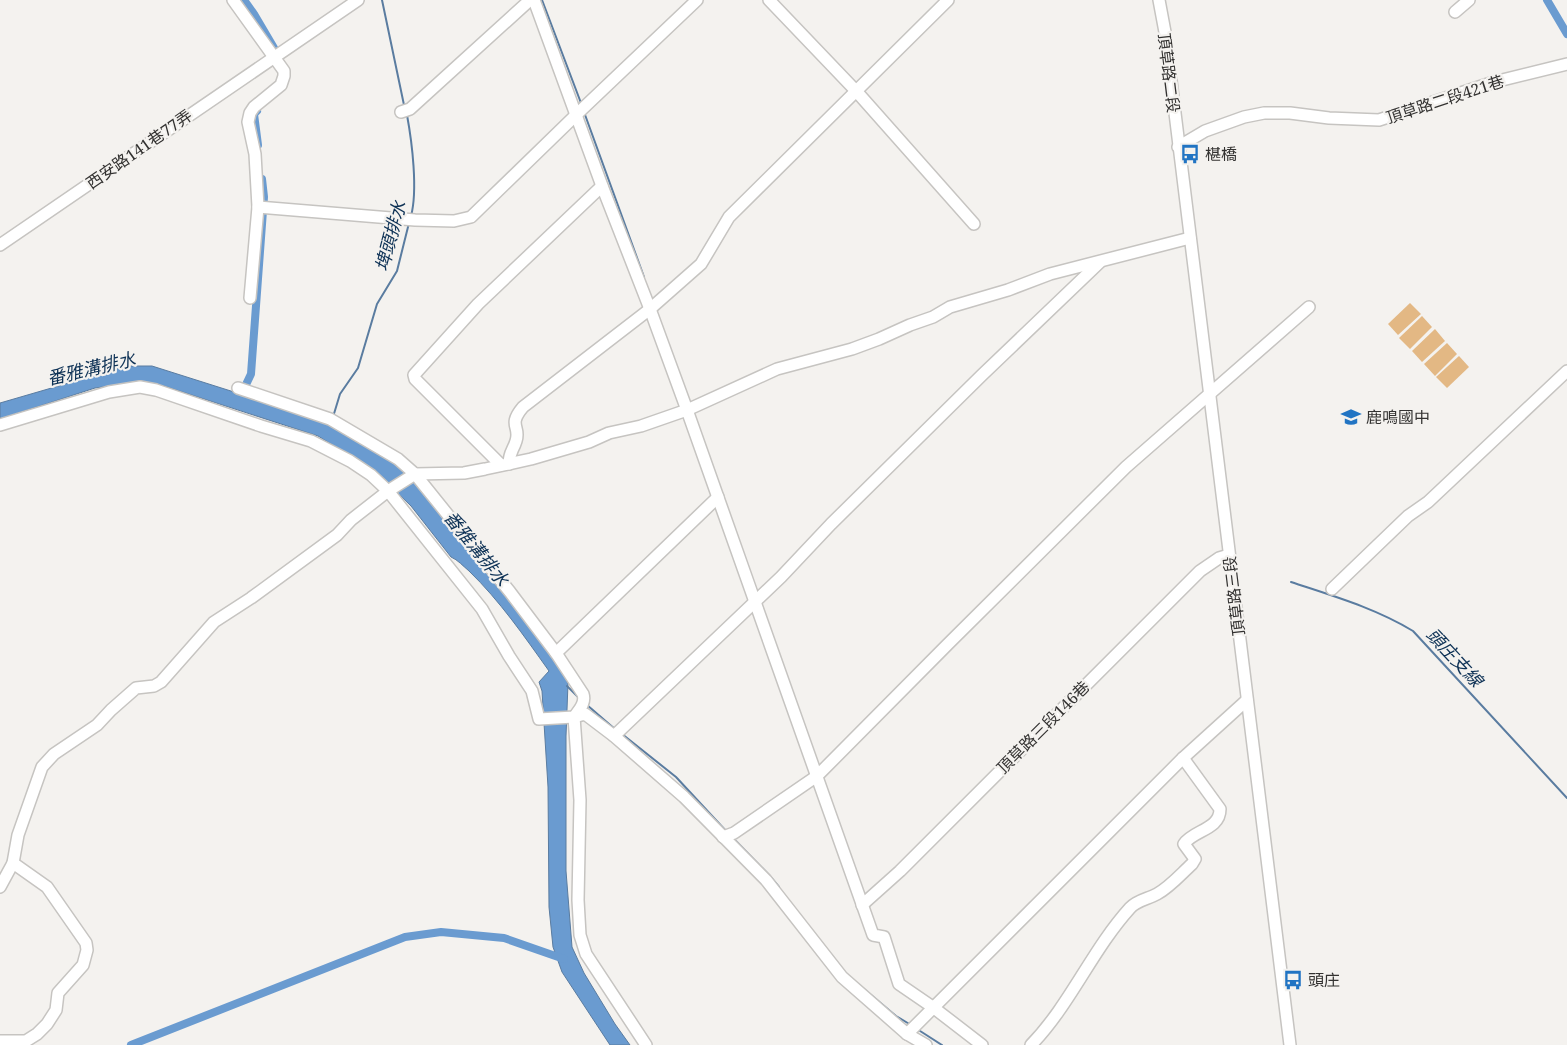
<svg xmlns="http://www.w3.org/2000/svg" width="1567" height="1045" font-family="'Noto Serif','Noto Sans TC',serif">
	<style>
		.green { fill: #e3b884 }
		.water { fill: #6a9bd0; stroke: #5a7ca0 }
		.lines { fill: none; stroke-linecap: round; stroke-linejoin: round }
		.stream { stroke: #5a7ca0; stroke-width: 2 }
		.canal { stroke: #6a9bd0; stroke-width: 8 }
		.minor-casing { stroke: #c6c4c1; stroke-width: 14 }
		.minor { stroke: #fff; stroke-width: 11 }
		.labels { text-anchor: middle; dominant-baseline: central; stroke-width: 4.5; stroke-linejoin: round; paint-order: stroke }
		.street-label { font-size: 16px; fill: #333231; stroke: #f4f2ef }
		.poi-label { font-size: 16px; fill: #333231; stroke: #f4f2ef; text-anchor: start }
		.water-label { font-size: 18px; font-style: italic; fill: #0d3155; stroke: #f4f2ef }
	</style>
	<rect width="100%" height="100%" fill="#f4f2ef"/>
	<g class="green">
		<path d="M 1410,303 L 1421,314 L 1398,335 L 1388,324 Z"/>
		<path d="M 1422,316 L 1432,327 L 1410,349 L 1399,338 Z"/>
		<path d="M 1435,329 L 1445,341 L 1422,362 L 1412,351 Z"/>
		<path d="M 1447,343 L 1457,354 L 1435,376 L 1424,364 Z"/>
		<path d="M 1459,356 L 1469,367 L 1447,388 L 1436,377 Z"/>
	</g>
	<path class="water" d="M 127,366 L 152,366 L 275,405 L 337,428 L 388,458 L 425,493 L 515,606 L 555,660 L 568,683 L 566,736 L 566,871 L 572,947 L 584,973 L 615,1024 L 630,1045 L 610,1045 L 562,972 L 553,947 L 549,907 L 548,787 L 542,691 L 539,682 L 549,671 C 524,636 500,601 469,571 C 463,566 458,560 451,557 L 411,506 L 375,471 L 318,436 L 164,386 L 135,383 L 95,388 L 0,419 L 0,403 Z"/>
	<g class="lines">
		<g class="stream">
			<path d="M 382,0 L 404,105"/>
			<path d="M 542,0 L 581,103"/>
			<path d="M 584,112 L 644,277"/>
			<path d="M 407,115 C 412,142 418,190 411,216"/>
			<path d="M 333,417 L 340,394 L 358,368 L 377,304 L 397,271 L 409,223"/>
			<path d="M 1291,582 C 1333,596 1375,608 1413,631 L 1567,798"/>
			<path d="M 567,686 L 578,697"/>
			<path d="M 587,705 L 616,730"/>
			<path d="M 622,734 L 676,777 L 726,831"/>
			<path d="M 733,838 L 769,875 L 779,887"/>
			<path d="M 852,979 L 896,1016 L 911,1025"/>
			<path d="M 917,1029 L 942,1045"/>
		</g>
		<g class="canal">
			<path d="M 244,0 L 254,14 L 277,53"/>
			<path d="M 1547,0 L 1567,34"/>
			<path d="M 257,111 L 254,114 L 258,145"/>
			<path d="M 242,393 L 251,374 L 264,197 L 262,179"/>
			<path d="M 131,1045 L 405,937 L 441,932 L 504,938 L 564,959"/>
		</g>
		<defs>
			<g id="minor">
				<path d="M 233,0 L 284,71 L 284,76 L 281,85 L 254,107 L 250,113 L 248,122 L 255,154 L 258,207 L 250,298"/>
				<path d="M 534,0 L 602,186 L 650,309 L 687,410 L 873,935 L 884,937 L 899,984 L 934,1008 L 982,1045"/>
				<path d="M 769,0 L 857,92 L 974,224"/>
				<path d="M 1159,0 L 1165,32 L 1290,1045"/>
				<path d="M 1455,12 L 1469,0"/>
				<path d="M 401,112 L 410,109 L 530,0"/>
				<path d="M 1178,147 L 1205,131 L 1244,117 L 1264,113 L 1290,113 L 1329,118 L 1379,120 L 1494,82 L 1567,64"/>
				<path d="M 258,207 L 415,220 L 454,221 L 471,217 L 577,114 L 697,0"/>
				<path d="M 0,245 L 358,0"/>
				<path d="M 238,388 L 330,419 L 398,459 L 415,474 L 510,592 L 556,653 L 583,694 C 586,703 579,710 574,717 L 580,800 L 578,900 L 580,935 L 586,954 L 646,1045"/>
				<path d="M 0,425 L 109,392 L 140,387 L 156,390 L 261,426 L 311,441 L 350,461 L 371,475 L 388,491 L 482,609 L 509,656 L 532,691 L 539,719 L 574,717 L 585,714 L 614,736 L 684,797 L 766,880 L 842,977 L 907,1034 L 926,1045"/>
				<path d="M 509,464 C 509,452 513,451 516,441 C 521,426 507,426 523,407 L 650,309 L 701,264 L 729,217 L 948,0"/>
				<path d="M 501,465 L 415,379 L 414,375 L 478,304 L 602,186"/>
				<path d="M 1332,589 L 1408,516 L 1428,502 L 1567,371"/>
				<path d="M 556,653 L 718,497"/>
				<path d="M 614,736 L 781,577 L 831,524 L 982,375 L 1100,262"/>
				<path d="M 723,837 L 734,833 L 817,776 L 948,644 L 1126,467 L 1309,307"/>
				<path d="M 0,887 L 13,863 L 18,835 L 42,767 L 54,754 L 97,725 L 111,710 L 136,688 L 154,686 L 161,682 L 214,622 L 251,598 L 337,535 L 351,520 L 388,491 L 415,474 L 464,473 L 485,469 L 531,459 L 589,442 L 609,433 L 641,426 L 687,410 L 777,369 L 852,349 L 879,339 L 910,325 L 933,317 L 950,307 L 1008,290 L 1050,274 L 1190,238"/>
				<path d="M 862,905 L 900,871 L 1200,571 L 1219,558 L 1229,555"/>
				<path d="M 907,1034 L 1183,758 L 1247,700"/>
				<path d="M 0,1041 L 26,1041 L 37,1034 L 47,1024 L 56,1010 L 58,993 L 83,965 L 87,950 L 86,943 L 47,887 L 13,863"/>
				<path d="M 1031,1045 C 1070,1005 1092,950 1130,908 C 1137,900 1148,899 1157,894 C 1170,887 1181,874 1192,864 L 1195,859 L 1184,844 C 1193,830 1220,830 1220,809 L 1183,758"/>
			</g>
		</defs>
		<use href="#minor" class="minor-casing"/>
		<use href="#minor" class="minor"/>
	</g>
	<defs>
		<symbol id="bus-bare" viewBox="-9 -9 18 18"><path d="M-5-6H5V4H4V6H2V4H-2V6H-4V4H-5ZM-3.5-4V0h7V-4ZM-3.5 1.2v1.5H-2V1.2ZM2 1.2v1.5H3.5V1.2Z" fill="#2174c3" stroke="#f4f2ef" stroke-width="2.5" paint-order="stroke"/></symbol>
		<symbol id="school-bare" viewBox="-9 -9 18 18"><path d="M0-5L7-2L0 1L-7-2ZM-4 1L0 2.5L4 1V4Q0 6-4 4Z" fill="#2174c3" stroke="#f4f2ef" stroke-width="2.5" paint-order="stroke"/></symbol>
	</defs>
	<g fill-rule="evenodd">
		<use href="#bus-bare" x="1176" y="140" width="28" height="28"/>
		<use href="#school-bare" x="1337" y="403" width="28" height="28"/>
		<use href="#bus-bare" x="1279" y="966" width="28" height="28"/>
	</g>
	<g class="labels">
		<g class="street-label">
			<text transform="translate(1169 73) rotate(83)">頂草路二段</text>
			<text transform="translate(1445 99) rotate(-18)">頂草路二段421巷</text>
			<text transform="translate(139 149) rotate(-35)">西安路141巷77弄</text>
			<text transform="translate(1234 596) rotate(-97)">頂草路三段</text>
			<text transform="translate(1043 727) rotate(-45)">頂草路三段146巷</text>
		</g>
		<g class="poi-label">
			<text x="1205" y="154">椹橋</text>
			<text x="1366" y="417">鹿鳴國中</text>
			<text x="1308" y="980">頭庄</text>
		</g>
		<g class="water-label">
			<text transform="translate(390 236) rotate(-75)">埤頭排水</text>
			<text transform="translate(91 368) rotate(-13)">番雅溝排水</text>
			<text transform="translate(477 548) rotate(51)">番雅溝排水</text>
			<text transform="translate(1455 657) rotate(47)">頭庄支線</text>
		</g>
	</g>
</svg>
